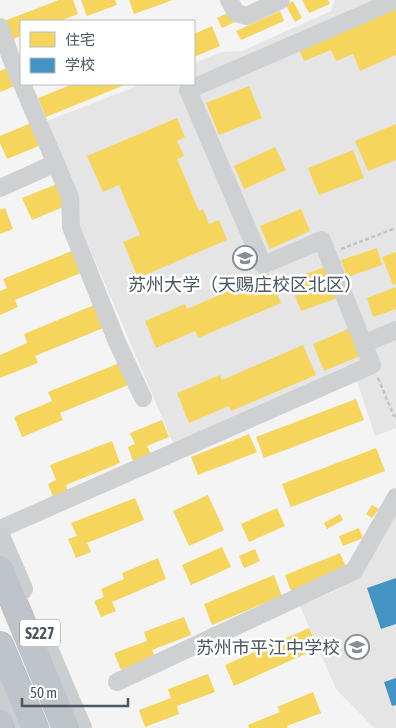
<svg xmlns="http://www.w3.org/2000/svg" width="396" height="728" font-family="'Asap Condensed','Noto Sans SC',sans-serif">
	<style>
		.education { fill: #e6e5e6 }
		.homes { fill: #f6d55c }
		.schools { fill: #4393c3 }
		.lines { fill: none; stroke-linecap: round; stroke-linejoin: round }
		.highway-casing { stroke: #b9bec3; stroke-width: 28 }
		.path { stroke: #bcc7c4; stroke-width: 2.5; stroke-dasharray: 4 2.5; stroke-linecap: butt }
		.minor { stroke: #ced0d2; stroke-width: 18 }
		.major { stroke: #caced1; stroke-width: 22 }
		.highway { stroke: #bec4c9; stroke-width: 26 }
		.labels { text-anchor: middle; dominant-baseline: central; stroke-width: 5; stroke-linejoin: round; paint-order: stroke }
		.shield { fill: #fff; stroke: #808990; stroke-width: 1 }
		.shield-label { font-size: 16px; font-weight: bold; fill: #4a5661 }
		.poi-label { font-size: 18px; fill: #4a5661; stroke: #fff }
	</style>
	<rect width="100%" height="100%" fill="#f4f4f4"/>
	<g class="education">
		<path d="M 335,0 L 396,0 L 396,428 L 375,436 L 357,381 L 179,457 L 37,125 L 142,84 L 194,84 L 194,63 L 222,52 L 242,51 L 331,11 Z"/>
		<path d="M 396,512 L 396,728 L 374,728 L 336,689 L 300,606 L 339,589 L 377,522 Z"/>
	</g>
	<g class="homes">
		<path d="M 59,0 L 73,0 L 78,14 L 60,21 L 21,21 L 21,36 L 11,40 L 4,21 Z"/>
		<path d="M 81,0 L 115,0 L 117,5 L 87,16 Z"/>
		<path d="M 129,0 L 173,0 L 134,14 Z"/>
		<path d="M 302,0 L 328,0 L 330,4 L 309,13 Z"/>
		<path d="M 293,1 L 302,18 L 295,22 L 286,6 Z"/>
		<path d="M 396,7 L 396,55 L 360,71 L 353,54 L 336,61 L 331,50 L 304,61 L 299,49 Z"/>
		<path d="M 280,11 L 284,21 L 241,40 L 236,31 Z"/>
		<path d="M 230,12 L 235,22 L 222,28 L 217,18 Z"/>
		<path d="M 212,26 L 220,46 L 194,57 L 194,34 Z"/>
		<path d="M 9,67 L 17,85 L 0,92 L 0,71 Z"/>
		<path d="M 73,84 L 127,84 L 46,117 L 38,98 Z"/>
		<path d="M 249,86 L 262,118 L 219,135 L 206,103 Z"/>
		<path d="M 177,118 L 185,137 L 177,141 L 184,156 L 177,159 L 199,211 L 203,209 L 209,224 L 219,220 L 227,240 L 138,278 L 123,242 L 140,235 L 119,185 L 103,192 L 87,156 Z"/>
		<path d="M 31,123 L 41,145 L 7,159 L 0,143 L 0,136 Z"/>
		<path d="M 396,124 L 396,160 L 368,171 L 355,141 Z"/>
		<path d="M 275,147 L 286,170 L 244,189 L 234,166 Z"/>
		<path d="M 353,150 L 364,178 L 319,195 L 308,168 Z"/>
		<path d="M 57,184 L 66,206 L 32,220 L 22,198 Z"/>
		<path d="M 5,208 L 13,229 L 0,234 L 0,210 Z"/>
		<path d="M 301,209 L 310,231 L 270,249 L 260,226 Z"/>
		<path d="M 377,248 L 382,265 L 347,277 L 341,260 Z"/>
		<path d="M 74,250 L 83,272 L 15,300 L 18,307 L 0,315 L 0,291 L 7,288 L 3,279 Z"/>
		<path d="M 396,252 L 396,284 L 393,285 L 382,257 Z"/>
		<path d="M 328,266 L 340,297 L 301,311 L 289,280 Z"/>
		<path d="M 268,274 L 281,303 L 198,338 L 195,331 L 156,348 L 145,321 L 185,304 L 187,309 Z"/>
		<path d="M 396,287 L 396,309 L 373,317 L 367,298 Z"/>
		<path d="M 94,305 L 103,328 L 35,356 L 38,363 L 0,378 L 0,355 L 27,343 L 24,334 Z"/>
		<path d="M 348,329 L 360,356 L 324,371 L 313,344 Z"/>
		<path d="M 303,345 L 316,375 L 231,411 L 229,406 L 189,423 L 177,393 L 220,375 L 222,380 Z"/>
		<path d="M 119,363 L 128,385 L 60,413 L 63,420 L 22,437 L 14,417 L 52,401 L 48,392 Z"/>
		<path d="M 356,399 L 364,420 L 264,458 L 256,437 Z"/>
		<path d="M 162,420 L 169,437 L 147,446 L 152,456 L 134,464 L 128,447 L 135,444 L 130,433 Z"/>
		<path d="M 249,434 L 257,452 L 198,475 L 191,457 Z"/>
		<path d="M 112,441 L 120,463 L 66,485 L 69,494 L 54,499 L 48,484 L 56,480 L 50,465 Z"/>
		<path d="M 376,448 L 385,471 L 291,507 L 282,484 Z"/>
		<path d="M 208,495 L 224,530 L 189,546 L 173,511 Z"/>
		<path d="M 135,498 L 144,520 L 87,543 L 91,552 L 76,558 L 68,539 L 77,536 L 71,523 Z"/>
		<path d="M 372,505 L 379,509 L 372,518 L 366,514 Z"/>
		<path d="M 277,508 L 285,526 L 249,542 L 241,524 Z"/>
		<path d="M 340,514 L 343,520 L 327,529 L 324,523 Z"/>
		<path d="M 359,528 L 363,538 L 343,546 L 339,536 Z"/>
		<path d="M 222,547 L 231,567 L 191,585 L 182,565 Z"/>
		<path d="M 255,549 L 260,561 L 244,568 L 239,556 Z"/>
		<path d="M 340,553 L 347,569 L 291,591 L 285,575 Z"/>
		<path d="M 158,558 L 166,579 L 112,602 L 116,611 L 101,617 L 94,601 L 104,597 L 101,589 L 124,579 L 122,573 Z"/>
		<path d="M 274,575 L 282,596 L 212,625 L 204,604 Z"/>
		<path d="M 184,617 L 191,635 L 152,650 L 155,657 L 121,670 L 114,653 L 147,641 L 144,632 Z"/>
		<path d="M 309,628 L 318,648 L 234,686 L 225,665 Z"/>
		<path d="M 208,674 L 215,692 L 177,706 L 179,714 L 145,727 L 139,710 L 171,698 L 168,689 Z"/>
		<path d="M 313,692 L 321,713 L 287,726 L 288,728 L 249,728 L 248,725 L 280,712 L 277,707 Z"/>
	</g>
	<g class="schools">
		<path d="M 396,578 L 396,624 L 381,629 L 367,588 Z"/>
		<path d="M 396,678 L 396,705 L 392,706 L 384,682 Z"/>
	</g>
	<g class="lines">
		<defs>
			<g id="highway">
				<path d="M 0,569 L 66,728"/>
				<path d="M 0,645 L 35,728"/>
				<path d="M 0,723 L 2,728"/>
			</g>
		</defs>
		<use href="#highway" class="highway-casing"/>
		<g class="path">
			<path d="M 341,249 L 396,228"/>
			<path d="M 378,378 L 394,416 L 396,415"/>
		</g>
		<g class="minor">
			<path d="M 229,0 L 236,13 L 247,16 L 281,0"/>
			<path d="M 0,27 L 11,58 L 21,82"/>
			<path d="M 22,84 L 70,197 L 71,227 L 117,342 L 143,398"/>
			<path d="M 0,188 L 56,163"/>
			<path d="M 363,344 L 396,330"/>
			<path d="M 0,529 L 372,365 L 322,240 L 263,265 L 188,90 L 396,0"/>
			<path d="M 117,682 L 354,571 L 396,497"/>
		</g>
		<g class="major">
			<path d="M 0,538 L 22,589"/>
			<path d="M 48,651 L 81,728"/>
			<path d="M 0,683 L 19,728"/>
		</g>
		<use href="#highway" class="highway"/>
	</g>
	<defs>
		<symbol id="university-ring" viewBox="-11 -11 22 22"><circle r="9.5" fill="#fff" stroke="#868d94" stroke-width="1.5"/><path d="M0-5L7-2L0 1L-7-2ZM-4 1L0 2.5L4 1V4Q0 6-4 4Z" fill="#868d94"/></symbol>
		<symbol id="school-ring" viewBox="-11 -11 22 22"><circle r="9.5" fill="#fff" stroke="#868d94" stroke-width="1.5"/><path d="M0-5L7-2L0 1L-7-2ZM-4 1L0 2.5L4 1V4Q0 6-4 4Z" fill="#868d94"/></symbol>
	</defs>
	<g fill-rule="evenodd">
		<use href="#university-ring" x="231" y="244" width="28" height="28"/>
		<use href="#school-ring" x="343" y="633" width="28" height="28"/>
	</g>
	<g class="labels">
		<rect class="shield" x="20" y="619.5" width="40" height="27" rx="4"/>
		<g class="shield-label">
			<text x="40" y="633">S227</text>
		</g>
		<g class="poi-label">
			<text x="245" y="284">苏州大学（天赐庄校区北区）</text>
			<text x="340" y="647" text-anchor="end">苏州市平江中学校</text>
		</g>
	</g>
	<rect x="20" y="20" width="175" height="65" fill="#ffffff" stroke="#b7bbc0"/>
	<rect x="30" y="32" width="25" height="15" fill="#f6d55c" stroke="#b7bbc0"/>
	<text x="65" y="45" font-size="15" fill="#4a5661">住宅</text>
	<rect x="30" y="58" width="25" height="15" fill="#4393c3" stroke="#b7bbc0"/>
	<text x="65" y="70" font-size="15" fill="#4a5661">学校</text>
	<path d="M22 698v8h106v-8" fill="none" stroke="#4a5661" stroke-width="2.5"/>
	<text x="30" y="698" font-size="15" fill="#4a5661" stroke="#ffffff" stroke-width="4" paint-order="stroke">50 m</text>
</svg>
